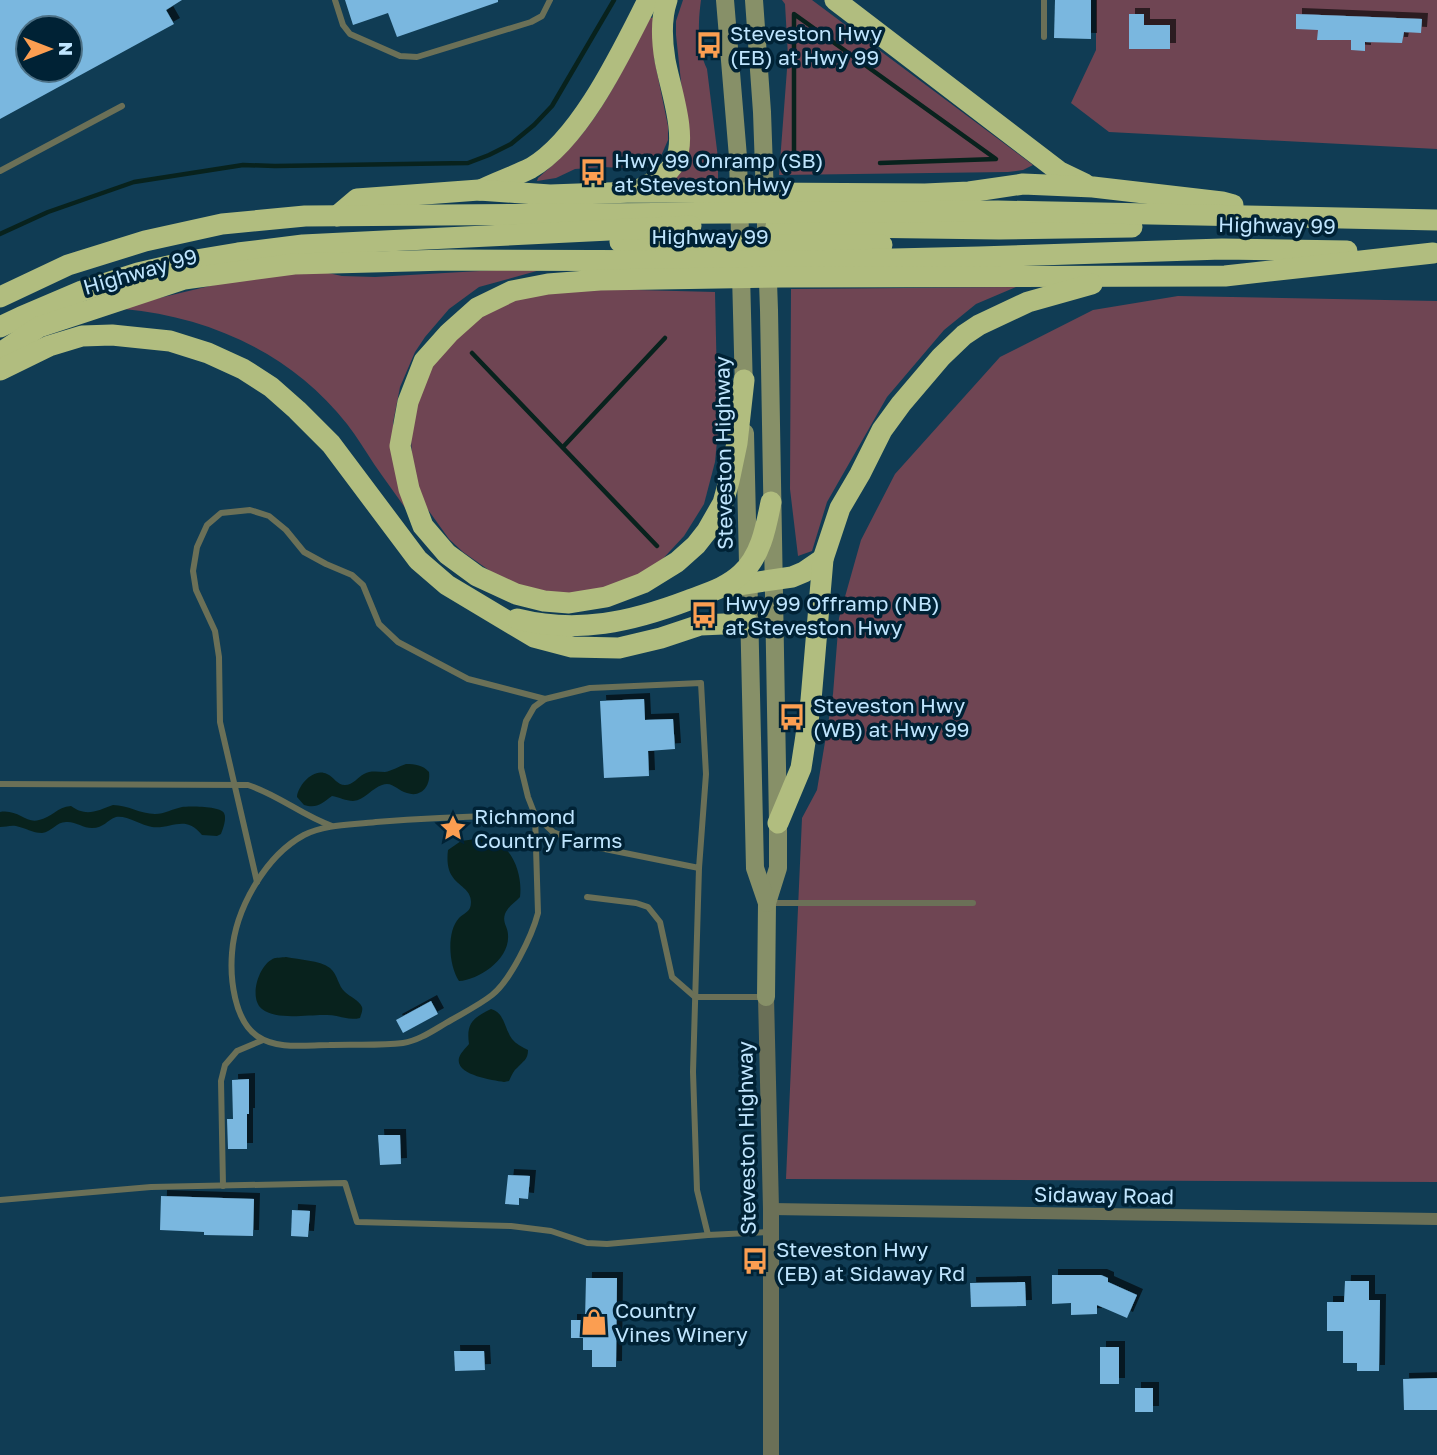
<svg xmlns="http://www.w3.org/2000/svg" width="1437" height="1455" font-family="'Golos Text',sans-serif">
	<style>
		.green { fill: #6f4553 }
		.water { fill: #08221d }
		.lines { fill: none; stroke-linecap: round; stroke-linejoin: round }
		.stream { stroke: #08221d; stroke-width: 4.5 }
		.building { fill: #7ab7df; fill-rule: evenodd; filter: url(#shadow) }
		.service { stroke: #6b7057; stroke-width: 6 }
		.minor { stroke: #6b7057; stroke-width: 12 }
		.tertiary { stroke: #6b7057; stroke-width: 16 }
		.secondary { stroke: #879068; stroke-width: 18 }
		.motorway { stroke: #b1bd7f; stroke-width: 21 }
		.labels { text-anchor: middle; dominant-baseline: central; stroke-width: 7; stroke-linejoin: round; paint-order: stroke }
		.poi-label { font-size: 21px; fill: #bfe5fe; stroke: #002235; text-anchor: start }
		.street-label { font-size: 21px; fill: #bfe5fe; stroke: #002235 }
	</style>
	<defs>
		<filter id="shadow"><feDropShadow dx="6" dy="-6" stdDeviation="0" flood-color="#0009"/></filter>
	</defs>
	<rect width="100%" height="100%" fill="#103c54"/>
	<g class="green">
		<path d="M 683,0 L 701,0 C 698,22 697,48 707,69 L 718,158 L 718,181 L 673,181 L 685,159 L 685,119 L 676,35 L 676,21 Z"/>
		<path d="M 782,0 L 812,0 L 1033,165 L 1023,170 L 1008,172 L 779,175 L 788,56 L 785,4 Z"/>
		<path d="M 1096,0 L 1437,0 L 1437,149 L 1109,132 L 1071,103 L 1096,50 Z"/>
		<path d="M 655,17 L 654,58 L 668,126 L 668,140 L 661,156 L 652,164 L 642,169 L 603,167 L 575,169 L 556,178 L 537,181 L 538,178 C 549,168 560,159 570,148 C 605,111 626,63 650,18 Z"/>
		<path d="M 551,267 L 479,287 L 449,309 L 425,337 L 415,352 L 400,387 L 393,423 L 393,441 L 408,512 C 397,496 385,480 374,464 C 365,450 357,437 347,424 C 292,354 210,317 124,309 L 155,299 L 218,284 L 314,270 L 342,276 L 375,277 Z"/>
		<path d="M 1016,287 L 976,304 L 944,330 L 887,397 L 827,502 L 812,551 L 798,556 L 790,489 L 791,289 Z"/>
		<path d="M 561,288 L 715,292 L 718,431 L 715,462 L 704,504 L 684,536 L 658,564 L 615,588 L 565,594 L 536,592 L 493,573 L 463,552 L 449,539 L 426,507 L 419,491 L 412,457 L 411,440 L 416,405 L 436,358 L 490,307 Z"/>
		<path d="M 1178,296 L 1437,301 L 1437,1182 L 786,1179 L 802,818 L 817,790 L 833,694 L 839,618 L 861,540 L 895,474 L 1000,357 L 1093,310 Z"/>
	</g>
	<g class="water">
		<path d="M 406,764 C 415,764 423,765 429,772 C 431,786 421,798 407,793 C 397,791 393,781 382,785 C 372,788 365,800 353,801 C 346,801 339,797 332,796 C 322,803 317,809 304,805 L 297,797 C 298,785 314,767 327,774 C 334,777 337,785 345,785 C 353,785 358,777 364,774 C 371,770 378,772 385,772 C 392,771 399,766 406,764 Z"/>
		<path d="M 113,805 C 128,805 140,814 155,814 C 165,814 172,809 182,807 C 189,806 220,806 224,813 C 227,818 223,829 221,834 L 217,836 L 202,835 C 185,814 173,829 152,827 C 141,825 126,815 116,817 C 107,820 104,828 92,828 C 83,828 75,821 66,822 C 56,822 52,832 42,833 C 32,833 26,828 16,826 C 11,825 5,827 0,827 L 0,812 C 18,809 26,824 39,820 C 51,818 57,807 71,806 C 86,817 97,811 113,805 Z"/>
		<path d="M 483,838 C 511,840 523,873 520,897 C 515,903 508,906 505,914 C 502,923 508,927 508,935 C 510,959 479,980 459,981 C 449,966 446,932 459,918 C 465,912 471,912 471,902 C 471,889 458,886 452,876 C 447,869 447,858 448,850 L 461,841 Z"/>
		<path d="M 286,957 C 300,960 319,960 330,968 C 338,975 338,986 345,992 C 350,997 359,1000 362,1007 C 363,1011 361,1014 360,1018 C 348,1021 339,1015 327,1015 C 310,1014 277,1021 262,1009 C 248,998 259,963 275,958 C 276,958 286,957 286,957 Z"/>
		<path d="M 491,1009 C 505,1013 504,1028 512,1039 C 516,1044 522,1047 528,1050 C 528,1060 523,1061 517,1068 C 513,1071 511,1077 509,1081 L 504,1082 C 492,1080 455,1075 459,1058 C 461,1052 466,1048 469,1044 C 466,1023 473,1018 491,1009 Z"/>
	</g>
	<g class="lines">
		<g class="stream">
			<path d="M 794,164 L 794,14 L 996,159 L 880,163"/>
			<path d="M 0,234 L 48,212 L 134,182 L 243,165 L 275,166 L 468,163 L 489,155 L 511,144 L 534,125 L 552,106 L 614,0"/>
			<path d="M 472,353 L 657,546"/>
			<path d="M 563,447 L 665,338"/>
		</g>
	</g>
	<g class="building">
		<path d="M 0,0 L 182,0 L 166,10 L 174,24 L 0,119 ZM 28,28 L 70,28 L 70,70 L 28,70 Z"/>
		<path d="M 345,0 L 498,0 L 498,2 L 397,37 L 388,13 L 353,25 Z"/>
		<path d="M 1055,0 L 1091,0 L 1091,39 L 1054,38 Z"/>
		<path d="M 1129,14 L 1144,14 L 1144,25 L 1170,25 L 1170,49 L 1129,49 Z"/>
		<path d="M 1296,14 L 1422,19 L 1421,33 L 1404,32 L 1402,43 L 1365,42 L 1365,51 L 1351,50 L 1351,40 L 1317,40 L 1318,30 L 1296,29 Z"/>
		<path d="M 644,699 L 645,720 L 673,719 L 675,749 L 648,751 L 649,776 L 604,778 L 600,701 Z"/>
		<path d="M 431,1001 L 438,1014 L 403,1033 L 396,1020 Z"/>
		<path d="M 249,1079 L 249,1114 L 247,1114 L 247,1149 L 228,1149 L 227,1119 L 233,1119 L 232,1080 Z"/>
		<path d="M 378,1135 L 400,1135 L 401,1164 L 380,1165 Z"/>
		<path d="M 508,1175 L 530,1176 L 528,1199 L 519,1198 L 519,1205 L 505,1204 Z"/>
		<path d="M 161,1196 L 254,1199 L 253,1236 L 204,1235 L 204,1232 L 160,1230 Z"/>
		<path d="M 292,1210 L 310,1211 L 308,1237 L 291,1236 Z"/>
		<path d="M 1052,1275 L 1101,1275 L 1108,1278 L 1108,1282 L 1137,1295 L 1127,1318 L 1097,1305 L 1097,1314 L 1071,1315 L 1071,1303 L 1052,1304 Z"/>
		<path d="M 586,1278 L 617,1278 L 616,1367 L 592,1367 L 592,1350 L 583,1350 L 583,1338 L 571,1338 L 571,1320 L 585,1320 Z"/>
		<path d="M 1345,1281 L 1369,1281 L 1369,1300 L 1380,1300 L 1379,1371 L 1357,1371 L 1357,1363 L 1343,1363 L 1343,1331 L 1327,1331 L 1327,1302 L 1344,1302 Z"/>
		<path d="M 1025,1282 L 1026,1306 L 971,1307 L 970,1283 Z"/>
		<rect x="1100" y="1347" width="19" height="37"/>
		<path d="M 454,1351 L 484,1351 L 485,1370 L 455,1371 Z"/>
		<path d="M 1437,1378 L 1437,1410 L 1404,1410 L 1403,1379 Z"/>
		<rect x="1135" y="1388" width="18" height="24"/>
	</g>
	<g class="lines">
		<g class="service">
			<path d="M 335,0 L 343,25 L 350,34 L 400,56 L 417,57 L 531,22 L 542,16 L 550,0"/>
			<path d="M 1044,0 L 1044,37"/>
			<path d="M 0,171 L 122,106"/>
			<path d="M 0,784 L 248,785 C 279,795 301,815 332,826"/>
			<path d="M 535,815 L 538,913 C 532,936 510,981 492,995 C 478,1006 461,1014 446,1023 C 434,1030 418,1041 403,1043 C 379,1046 353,1044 329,1045 C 306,1045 277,1050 257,1036 C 234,1020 230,978 232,953 C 235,910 265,856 304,835 C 326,824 353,825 376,822 C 429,818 482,816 535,815 Z"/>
			<path d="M 699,868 L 585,845 L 553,832 L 535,815 L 528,797 L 521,768 L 521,742 L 526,721 L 534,707 L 545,699 L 590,688 L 701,683 L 706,774 L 699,868 L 693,1072 L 697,1190 L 708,1235 L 769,1232"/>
			<path d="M 257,882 L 220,722 L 219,657 L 215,631 L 196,590 L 193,571 L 197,547 L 207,525 L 221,513 L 250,510 L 269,516 L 286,530 L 304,552 L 326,564 L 352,575 L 363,585 L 379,624 L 398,642 L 468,679 L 545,699"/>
			<path d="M 587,897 L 636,903 L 648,907 L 660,922 L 672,977 L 695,997 L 764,997"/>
			<path d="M 768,903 L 973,903"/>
			<path d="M 223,1186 L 221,1081 L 225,1065 L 237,1051 L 263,1040"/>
			<path d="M 0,1200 L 151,1187 L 345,1183 L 357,1222 L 511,1226 L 551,1231 L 587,1243 L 607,1244 L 708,1235"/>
		</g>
		<path class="minor" d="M 771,1209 L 1437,1219"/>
		<path class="tertiary" d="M 766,997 L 771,1209 L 771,1455"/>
		<g class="secondary">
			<path d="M 725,0 L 738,157 L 744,391"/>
			<path d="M 754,0 L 762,112 L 769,310 L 778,823 L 778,868 L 767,903 L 766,997"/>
			<path d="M 745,433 L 755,868 L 767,903"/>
		</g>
		<g class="motorway">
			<path d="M 835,0 L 1060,172 L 1085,184"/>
			<path d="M 481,190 C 497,182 515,176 531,168 C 581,139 622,51 648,0"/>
			<path d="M 636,191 C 650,184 668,176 675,162 C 688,136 670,88 665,60 C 662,42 661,18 667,0"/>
			<path d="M 337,216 L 357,199 L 479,190 L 550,195 L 634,192 L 925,194 L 969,192 L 1023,184 L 1093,187 L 1222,202 L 1233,205"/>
			<path d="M 776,226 L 999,229 L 1132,227"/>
			<path d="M 620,242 L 686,245 L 882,245"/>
			<path d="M 0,297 L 68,265 L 145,241 L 222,224 L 305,216 L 998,211 L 1437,220"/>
			<path d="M 0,327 L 21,317 L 82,291 L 138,273 L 190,261 L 238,253 L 303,245 L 691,226"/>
			<path d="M 0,353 L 39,327 L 184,279 L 294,264 L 449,260 L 808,261 L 979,257 L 1222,249 L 1347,251"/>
			<path d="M 0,370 L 49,346 L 82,336 L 112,335 L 170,341 L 208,353 L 243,369 L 271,387 L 297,410 L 331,444 L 418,560 L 447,585 L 534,637 L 572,647 L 619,648 L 661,638 L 700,625 L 748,623"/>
			<path d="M 744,380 L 737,443 L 729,481 L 723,503 L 707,531 L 696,545 L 677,562 L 643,583 L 606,597 L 569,603 L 544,601 L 516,594 L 477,576 L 447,554 L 423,526 L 409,489 L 400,446 L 408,402 L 424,361 L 449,333 L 477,308 L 512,291 L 548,284 L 600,280 L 782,277 L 1225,276 L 1433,253"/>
			<path d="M 725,587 L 792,577 L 804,572 L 823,559"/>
			<path d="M 517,619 C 578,634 631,622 689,600 C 707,593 726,588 741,574 C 761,556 766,527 771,502"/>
			<path d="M 778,823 L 801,768 L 805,742 L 811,700 L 823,559 L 840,508 L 860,474 L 882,430 L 901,404 L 941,357 L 964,335 L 979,325 L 1028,302 L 1092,284"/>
		</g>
	</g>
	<defs>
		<symbol id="bus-bare" viewBox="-9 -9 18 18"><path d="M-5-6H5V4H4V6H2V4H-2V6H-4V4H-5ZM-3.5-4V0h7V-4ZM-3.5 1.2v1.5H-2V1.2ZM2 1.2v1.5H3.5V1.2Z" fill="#fb9e51" stroke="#002235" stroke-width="2.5" paint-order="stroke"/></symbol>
		<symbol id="sight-bare" viewBox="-9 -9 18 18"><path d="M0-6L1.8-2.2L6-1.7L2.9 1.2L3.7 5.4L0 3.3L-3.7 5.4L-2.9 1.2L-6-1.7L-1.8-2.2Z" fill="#fb9e51" stroke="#002235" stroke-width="2.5" paint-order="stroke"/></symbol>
		<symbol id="shop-bare" viewBox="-9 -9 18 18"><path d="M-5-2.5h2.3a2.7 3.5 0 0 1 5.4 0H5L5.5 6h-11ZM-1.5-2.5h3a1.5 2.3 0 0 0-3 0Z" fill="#fb9e51" stroke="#002235" stroke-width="2.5" paint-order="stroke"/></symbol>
	</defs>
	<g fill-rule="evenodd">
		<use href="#bus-bare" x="690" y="26" width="38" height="38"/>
		<use href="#bus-bare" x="574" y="153" width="38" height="38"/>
		<use href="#bus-bare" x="685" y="596" width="38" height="38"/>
		<use href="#bus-bare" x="773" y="698" width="38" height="38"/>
		<use href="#sight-bare" x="434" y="809" width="38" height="38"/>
		<use href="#bus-bare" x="736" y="1242" width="38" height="38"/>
		<use href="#shop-bare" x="575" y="1303" width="38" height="38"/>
	</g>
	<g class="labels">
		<g class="poi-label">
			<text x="730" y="33">Steveston Hwy<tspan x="730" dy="24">(EB) at Hwy 99</tspan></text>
			<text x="614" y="160">Hwy 99 Onramp (SB)<tspan x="614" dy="24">at Steveston Hwy</tspan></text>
			<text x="725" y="603">Hwy 99 Offramp (NB)<tspan x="725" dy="24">at Steveston Hwy</tspan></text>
			<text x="813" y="705">Steveston Hwy<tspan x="813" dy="24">(WB) at Hwy 99</tspan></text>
			<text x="474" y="816">Richmond<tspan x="474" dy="24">Country Farms</tspan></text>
			<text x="776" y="1249">Steveston Hwy<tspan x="776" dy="24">(EB) at Sidaway Rd</tspan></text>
			<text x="615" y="1310">Country<tspan x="615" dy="24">Vines Winery</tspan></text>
		</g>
		<g class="street-label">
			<text transform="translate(1277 225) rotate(1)">Highway 99</text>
			<text x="710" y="236">Highway 99</text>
			<text transform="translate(140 271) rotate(-16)">Highway 99</text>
			<text transform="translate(723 453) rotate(-91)">Steveston Highway</text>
			<text transform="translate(746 1138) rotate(-91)">Steveston Highway</text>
			<text transform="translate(1104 1195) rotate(1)">Sidaway Road</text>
		</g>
	</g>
	<g transform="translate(49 49) rotate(90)"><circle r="33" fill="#002235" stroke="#4c7085" stroke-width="2"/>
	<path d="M0-5L12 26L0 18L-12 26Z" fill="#fb9e51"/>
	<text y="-10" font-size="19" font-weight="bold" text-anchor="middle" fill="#bfe5fe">N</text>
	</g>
</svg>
